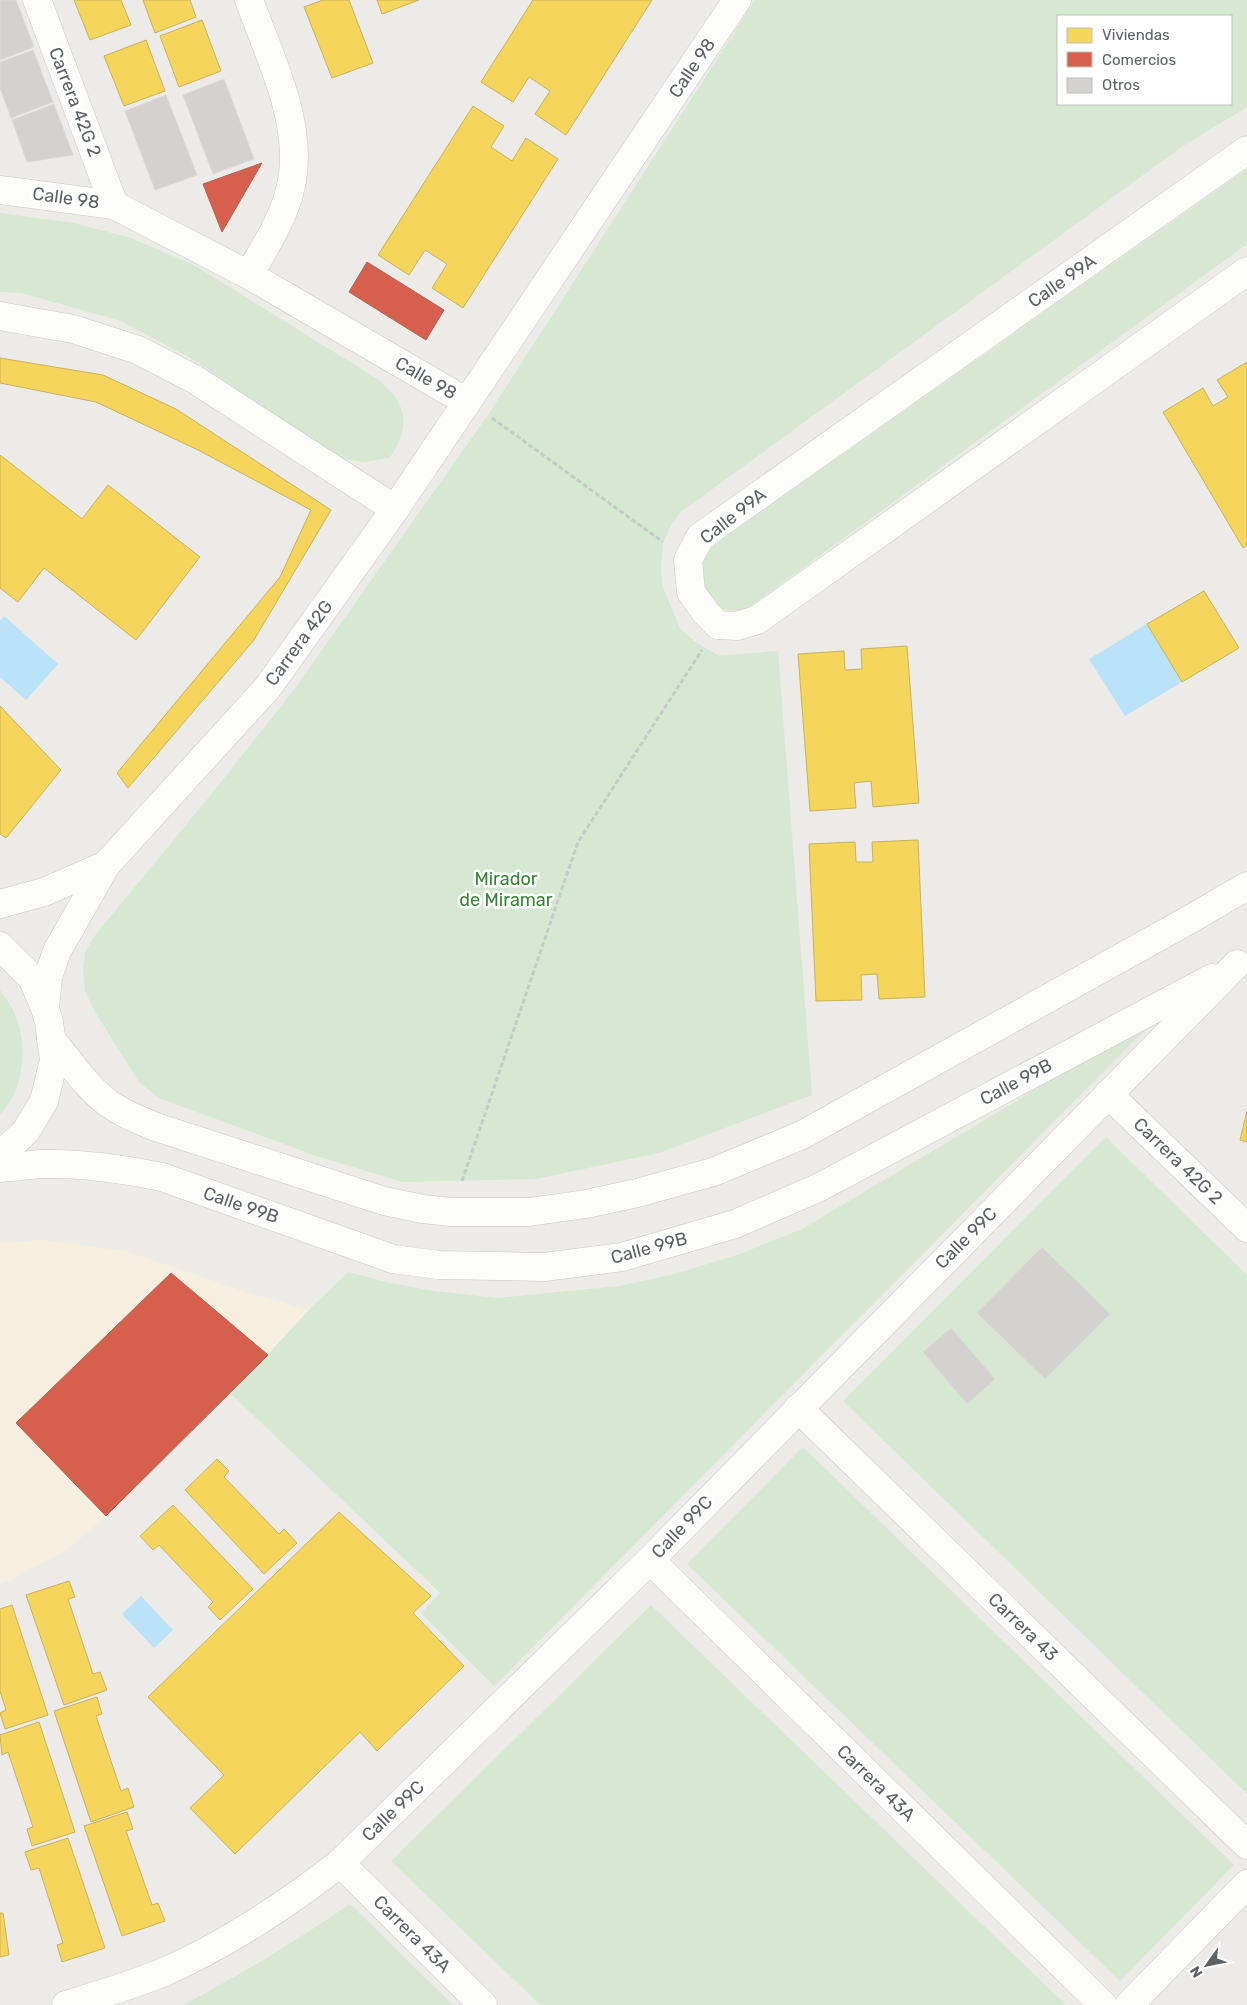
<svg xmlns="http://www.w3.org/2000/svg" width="1247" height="2005" font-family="Rubik,sans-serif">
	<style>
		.commercial { fill: #f6efe0 }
		.green { fill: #d6e8d2; fill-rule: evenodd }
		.water { fill: #bae2f8 }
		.homes { fill: #f6d55c; stroke: #c8b25f }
		.shops { fill: #d6604d; stroke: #b16054 }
		.building { fill: #d3d2d0; stroke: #dcdad6 }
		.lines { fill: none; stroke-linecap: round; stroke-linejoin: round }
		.minor-casing { stroke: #c8c8c8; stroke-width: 29 }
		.path { stroke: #c6cbc8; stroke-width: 3; stroke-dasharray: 5 2.5; stroke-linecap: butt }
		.minor { stroke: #fcfcfb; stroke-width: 28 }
		.labels { text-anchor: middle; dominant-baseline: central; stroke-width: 5; stroke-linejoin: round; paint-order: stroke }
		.street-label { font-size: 18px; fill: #5c6165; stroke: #fff }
		.park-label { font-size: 18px; fill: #378434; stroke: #fff }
	</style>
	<rect width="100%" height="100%" fill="#ecebe7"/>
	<path class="commercial" d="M 42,1240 L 125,1251 L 252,1294 L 309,1310 L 231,1394 L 110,1513 L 69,1548 L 15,1578 L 0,1584 L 0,1243 Z"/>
	<g class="green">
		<path d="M 755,0 L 1247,0 L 1247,107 L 1183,146 L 681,512 L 671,525 L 663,543 L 661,565 L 662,585 L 680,628 L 694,641 L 719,656 L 778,651 L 812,1095 L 659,1153 L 536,1179 L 403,1182 L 316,1156 L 159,1098 L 139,1082 L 94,1010 L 85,991 L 83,971 L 85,952 L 96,934 L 209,797 L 293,691 L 488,415 ZM 1058,16 L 1231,16 L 1231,104 L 1058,104 Z"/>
		<path d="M 1247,169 L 1247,244 L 748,608 C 740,610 731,612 724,609 C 711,604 699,585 700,571 C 701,562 708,553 713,546 Z"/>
		<path d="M 0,213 L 74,223 L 131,238 L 194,265 L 379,380 C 384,386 391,391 395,397 C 410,417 403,441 389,458 L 366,462 L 345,459 L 293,428 L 196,361 L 121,321 L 21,293 L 0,292 Z"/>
		<path d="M 0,990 C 5,998 13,1007 16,1017 C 28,1048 24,1090 0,1115 Z"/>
		<path d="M 1160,1015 L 494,1686 L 421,1613 L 440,1593 L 231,1394 L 309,1310 L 348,1272 L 390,1283 L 435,1291 L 497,1298 L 619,1286 L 671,1275 L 737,1255 L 802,1229 Z"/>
		<path d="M 1106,1137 L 1247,1275 L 1247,1794 L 843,1401 Z"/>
		<path d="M 803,1447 L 1234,1865 L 1120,1981 L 687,1564 Z"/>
		<path d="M 651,1605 L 1066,2005 L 540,2005 L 391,1861 Z"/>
		<path d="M 350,1904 L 453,2005 L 183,2005 C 241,1975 296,1941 350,1904 Z"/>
	</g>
	<g class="water">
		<path d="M 4,616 L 58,664 L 26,700 L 0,677 L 0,621 Z"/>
		<path d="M 1147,624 L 1182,682 L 1125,716 L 1089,659 Z"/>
		<path d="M 141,1596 L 173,1630 L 154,1648 L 122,1614 Z"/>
	</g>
	<g class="homes">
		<path d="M 74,0 L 121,0 L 131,25 L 90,40 Z"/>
		<path d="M 143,0 L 190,0 L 196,17 L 155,33 Z"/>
		<path d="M 323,0 L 349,0 L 373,63 L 332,78 L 304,7 Z"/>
		<path d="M 377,0 L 419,0 L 382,14 Z"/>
		<path d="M 533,0 L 652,0 L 566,135 L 535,114 L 550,91 L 529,77 L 513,102 L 481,82 Z"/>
		<path d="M 202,20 L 221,71 L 179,87 L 160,36 Z"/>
		<path d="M 146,40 L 165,91 L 124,106 L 104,56 Z"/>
		<path d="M 473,106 L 504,126 L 491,147 L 512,161 L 526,138 L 558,159 L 463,308 L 432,288 L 447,264 L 425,250 L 409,275 L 378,255 Z"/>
		<path d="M 0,358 L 103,375 L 176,409 L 331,510 L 254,640 L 128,788 L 117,773 L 280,577 L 311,510 L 198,450 L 96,402 L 0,383 Z"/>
		<path d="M 1247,362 L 1247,545 L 1243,548 L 1163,412 L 1203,388 L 1213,406 L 1228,397 L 1217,380 Z"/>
		<path d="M 0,455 L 82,519 L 108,485 L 200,557 L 136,640 L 44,568 L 18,602 L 0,588 Z"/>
		<path d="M 1204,591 L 1239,648 L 1182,682 L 1147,624 Z"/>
		<path d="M 907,646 L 919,803 L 873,807 L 871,781 L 854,783 L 856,808 L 810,811 L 798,654 L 844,651 L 845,670 L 862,669 L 861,649 Z"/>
		<path d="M 0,706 L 61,770 L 6,838 L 0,834 Z"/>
		<path d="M 918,840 L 925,997 L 879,999 L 877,974 L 861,975 L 862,1000 L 816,1001 L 809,844 L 855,842 L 856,862 L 873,862 L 872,842 Z"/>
		<path d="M 1247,1111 L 1247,1142 L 1240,1140 Z"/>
		<path d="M 217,1459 L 229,1471 L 224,1477 L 279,1534 L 284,1529 L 297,1543 L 264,1574 L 185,1490 Z"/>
		<path d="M 173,1505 L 253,1589 L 220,1620 L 208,1607 L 213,1602 L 159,1545 L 153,1550 L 140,1536 Z"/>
		<path d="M 339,1512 L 431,1596 L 413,1613 L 464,1666 L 377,1751 L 360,1732 L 235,1854 L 190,1808 L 224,1775 L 148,1697 Z"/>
		<path d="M 69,1581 L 75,1597 L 68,1599 L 93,1674 L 100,1672 L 107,1690 L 64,1705 L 26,1595 Z"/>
		<path d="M 12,1605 L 48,1715 L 5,1729 L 0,1713 L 6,1710 L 0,1691 L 0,1609 Z"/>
		<path d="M 97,1697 L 102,1714 L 96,1716 L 121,1791 L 128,1788 L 134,1807 L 91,1822 L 54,1711 Z"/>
		<path d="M 39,1722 L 75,1832 L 32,1846 L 27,1829 L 33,1827 L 8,1752 L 2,1755 L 0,1735 Z"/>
		<path d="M 127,1812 L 133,1829 L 126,1831 L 152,1905 L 158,1903 L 165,1921 L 122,1936 L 84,1826 Z"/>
		<path d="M 68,1838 L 105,1948 L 62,1962 L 57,1945 L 63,1943 L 39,1868 L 31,1870 L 25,1852 Z"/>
		<path d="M 0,1913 L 3,1913 L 9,1955 L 0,1957 Z"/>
	</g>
	<g class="shops">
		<path d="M 262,163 L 222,232 L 203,184 Z"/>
		<path d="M 367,262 L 444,310 L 426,340 L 349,292 Z"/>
		<path d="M 171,1273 L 268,1355 L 106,1516 L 16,1423 Z"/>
	</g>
	<g class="building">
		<path d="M 0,0 L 16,0 L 34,47 L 0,60 Z"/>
		<path d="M 33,50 L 53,102 L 11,118 L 0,88 L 0,62 Z"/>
		<path d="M 224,79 L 254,159 L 213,174 L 183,95 Z"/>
		<path d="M 166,95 L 197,175 L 155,190 L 125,111 Z"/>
		<path d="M 54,104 L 73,155 L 27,162 L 12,120 Z"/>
		<path d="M 1042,1247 L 1110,1314 L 1045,1379 L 977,1313 Z"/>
		<path d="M 951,1328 L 995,1379 L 967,1404 L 923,1352 Z"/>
	</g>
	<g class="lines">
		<defs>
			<g id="minor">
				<path d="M 37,0 L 114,205"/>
				<path d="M 249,0 C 270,58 306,127 290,190 C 283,220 264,248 249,275"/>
				<path d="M 1247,150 L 700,537 L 688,560 L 691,592 L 706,613 L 718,625 L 737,626 L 757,620 L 1247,271"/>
				<path d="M 0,190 L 114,205 L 249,275 L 467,402"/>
				<path d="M 0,316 L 73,329 L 138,350 L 194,379 L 395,509"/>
				<path d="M 0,904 L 44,892 L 106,865"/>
				<path d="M 0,946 L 32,978 L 45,1008 L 49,1022 L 54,1060 L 44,1101 L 26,1131 L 0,1156"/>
				<path d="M 45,1008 L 48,977 L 57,951 L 106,865 L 268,687 L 395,509 L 737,0"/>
				<path d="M 51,1039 C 69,1060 85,1086 108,1103 C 123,1114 139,1120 156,1127 L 384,1201 L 423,1209 L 451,1212 L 529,1212 L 586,1204 L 637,1193 L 713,1172 L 802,1135 L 1187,921 L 1247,886"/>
				<path d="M 1108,1094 L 1247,1228"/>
				<path d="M 0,1168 C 14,1167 28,1165 43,1164 C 82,1163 123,1169 162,1177 L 393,1259 L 438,1265 L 544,1267 L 622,1257 L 735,1224 L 820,1187 L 1212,978"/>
				<path d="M 798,1408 L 1247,1845"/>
				<path d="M 650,1560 L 1103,2005"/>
				<path d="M 340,1863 L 483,2005"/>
				<path d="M 66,2005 C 99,1995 133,1985 164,1972 C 224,1946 289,1903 340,1863 L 650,1560 L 1237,964"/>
				<path d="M 1129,2005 L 1247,1884"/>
			</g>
		</defs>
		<use href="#minor" class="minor-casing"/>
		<g class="path">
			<path d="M 492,418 L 663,542"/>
			<path d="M 462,1181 L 578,842 L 702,650"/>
		</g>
		<use href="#minor" class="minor"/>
	</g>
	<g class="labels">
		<g class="street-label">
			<text transform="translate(692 68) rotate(-56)">Calle 98</text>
			<text transform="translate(75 102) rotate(69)">Carrera 42G 2</text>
			<text transform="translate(66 198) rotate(8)">Calle 98</text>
			<text transform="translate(1062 281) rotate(-35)">Calle 99A</text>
			<text transform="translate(426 378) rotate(30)">Calle 98</text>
			<text transform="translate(733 516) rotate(-38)">Calle 99A</text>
			<text transform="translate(299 643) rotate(-54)">Carrera 42G</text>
			<text transform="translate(1016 1082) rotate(-28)">Calle 99B</text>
			<text transform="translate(1178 1161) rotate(44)">Carrera 42G 2</text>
			<text transform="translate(241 1205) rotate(19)">Calle 99B</text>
			<text transform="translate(966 1238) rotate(-45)">Calle 99C</text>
			<text transform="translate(649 1248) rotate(-15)">Calle 99B</text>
			<text transform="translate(682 1527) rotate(-46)">Calle 99C</text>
			<text transform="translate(1023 1627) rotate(44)">Carrera 43</text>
			<text transform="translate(876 1783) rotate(44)">Carrera 43A</text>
			<text transform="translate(393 1811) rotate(-44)">Calle 99C</text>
			<text transform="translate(412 1934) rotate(45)">Carrera 43A</text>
		</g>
		<g class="park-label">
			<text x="506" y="879">Mirador<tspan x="506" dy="21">de Miramar</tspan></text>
		</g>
	</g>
	<rect x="1057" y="15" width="175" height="90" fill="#ffffff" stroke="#bec0c1"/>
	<rect x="1067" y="28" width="25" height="15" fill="#f6d55c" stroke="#bec0c1"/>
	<text x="1102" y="40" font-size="15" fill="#5c6165">Viviendas</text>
	<rect x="1067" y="52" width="25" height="15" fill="#d6604d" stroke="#bec0c1"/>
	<text x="1102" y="65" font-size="15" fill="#5c6165">Comercios</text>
	<rect x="1067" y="78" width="25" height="15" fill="#d3d2d0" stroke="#bec0c1"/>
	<text x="1102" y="90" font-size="15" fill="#5c6165">Otros</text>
	<g transform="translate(1207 1965) rotate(237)" stroke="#ffffff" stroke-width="4" paint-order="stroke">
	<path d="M0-4L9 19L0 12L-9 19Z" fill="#5c6165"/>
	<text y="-8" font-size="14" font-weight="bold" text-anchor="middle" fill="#5c6165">N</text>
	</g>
</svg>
